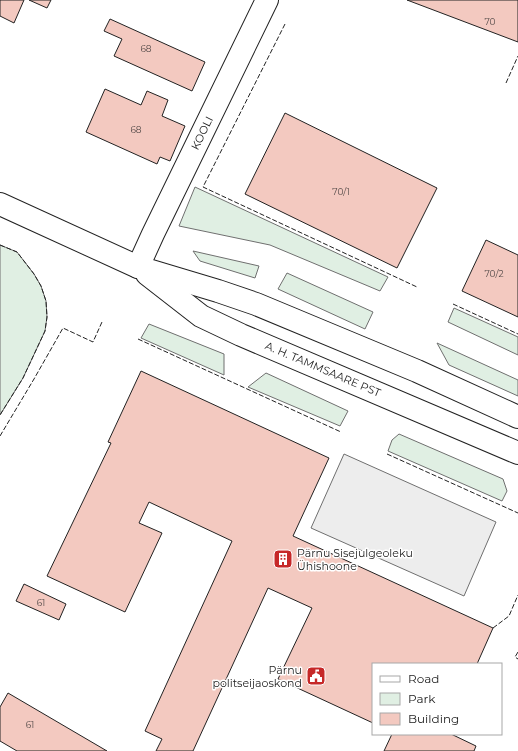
<svg xmlns="http://www.w3.org/2000/svg" width="518" height="751" font-family="Montserrat,sans-serif">
	<style>
		.green { fill: #e0efe3; stroke: #6f6f6f }
		.parking { fill: #ededed; stroke: #6f6f6f }
		.building { fill: #f3c9c0; stroke: #222 }
		.lines { fill: none; stroke-linecap: round; stroke-linejoin: round }
		.street-casing { stroke: #222; stroke-width: 24 }
		.secondary-casing { stroke: #222; stroke-width: 24 }
		.street { stroke: #fff; stroke-width: 22 }
		.secondary { stroke: #fff; stroke-width: 22 }
		.fence { stroke: #222; stroke-width: 1; stroke-dasharray: 5 2; stroke-linecap: butt }
		.labels { text-anchor: middle; dominant-baseline: central; stroke-width: 3; stroke-linejoin: round; paint-order: stroke }
		.number-label { font-size: 9px; fill: #564c4a }
		.street-label { font-size: 11px; fill: #222; stroke: #fff }
		.poi-label { font-size: 11px; fill: #222; stroke: #fff; text-anchor: start }
	</style>
	<rect width="100%" height="100%" fill="#fff"/>
	<g class="green">
		<path d="M 195,187 L 388,277 L 380,291 L 270,245 L 179,226 Z"/>
		<path d="M 0,245 L 17,252 L 34,274 L 41,286 L 46,301 L 47,317 L 45,331 L 23,378 L 0,415 Z"/>
		<path d="M 193,251 L 259,266 L 255,278 L 200,261 Z"/>
		<path d="M 287,273 L 373,312 L 365,329 L 278,289 Z"/>
		<path d="M 454,308 L 518,337 L 518,355 L 448,322 Z"/>
		<path d="M 149,324 L 224,354 L 224,375 L 141,338 Z"/>
		<path d="M 437,343 L 518,380 L 518,396 L 449,365 Z"/>
		<path d="M 266,373 L 348,411 L 340,426 L 248,387 Z"/>
		<path d="M 399,434 L 503,479 L 507,491 L 502,501 L 388,451 L 392,440 Z"/>
	</g>
	<path class="parking" d="M 344,454 L 496,522 L 464,596 L 311,528 Z"/>
	<g class="building">
		<path d="M 0,0 L 24,0 L 14,23 L 0,16 Z"/>
		<path d="M 29,0 L 51,0 L 47,8 Z"/>
		<path d="M 407,0 L 518,0 L 518,42 Z"/>
		<path d="M 110,19 L 205,62 L 192,91 L 114,56 L 122,39 L 104,31 Z"/>
		<path d="M 105,89 L 141,105 L 147,91 L 168,100 L 162,116 L 185,126 L 170,161 L 160,157 L 157,164 L 86,132 Z"/>
		<path d="M 285,113 L 437,188 L 397,268 L 245,194 Z"/>
		<path d="M 486,240 L 518,255 L 518,317 L 462,291 Z"/>
		<path d="M 141,371 L 329,458 L 293,536 L 493,628 L 477,664 L 373,664 L 373,723 L 278,679 L 312,608 L 268,588 L 193,751 L 156,751 L 162,739 L 145,731 L 232,541 L 149,502 L 139,523 L 162,533 L 125,612 L 47,576 L 111,443 L 108,442 Z"/>
		<path d="M 24,584 L 66,604 L 59,620 L 16,601 Z"/>
		<path d="M 8,693 L 107,751 L 17,751 L 0,741 L 0,707 Z"/>
		<path d="M 392,734 L 451,734 L 476,746 L 474,751 L 384,751 Z"/>
	</g>
	<g class="lines">
		<defs>
			<path id="street" d="M 138,267 L 153,234 L 267,0"/>
			<g id="secondary">
				<path d="M 0,204 L 138,267 L 218,291 L 256,304 L 417,371 L 518,417"/>
				<path d="M 147,274 L 201,316 L 241,335 L 518,453"/>
			</g>
		</defs>
		<use href="#street" class="street-casing"/>
		<use href="#secondary" class="secondary-casing"/>
		<use href="#street" class="street"/>
		<use href="#secondary" class="secondary"/>
		<g class="fence">
			<path d="M 285,24 L 203,187 L 417,287"/>
			<path d="M 506,83 L 518,56"/>
			<path d="M 0,245 L 17,252 L 34,274 L 41,286 L 46,301 L 47,317 L 45,331 L 23,378 L 0,415"/>
			<path d="M 453,304 L 518,334"/>
			<path d="M 138,339 L 341,432"/>
			<path d="M 0,436 L 34,379 L 63,328 L 93,342 L 102,322"/>
			<path d="M 387,454 L 518,513"/>
			<path d="M 493,628 L 509,616 L 518,595"/>
			<path d="M 518,652 L 515,657 L 518,659"/>
		</g>
	</g>
	<defs>
		<symbol id="building-square" viewBox="-11 -11 22 22"><rect x="-9" y="-9" width="18" height="18" rx="4" fill="#c62828" stroke="#fff"/><path d="M-4-6H4V6H1V3H-1V6H-4ZM-2.5-4.3h1.7v1.8h-1.7ZM.8-4.3h1.7v1.8H.8ZM-2.5-1h1.7V.8h-1.7ZM.8-1h1.7V.8H.8Z" fill="#fff"/></symbol>
		<symbol id="civic-square" viewBox="-11 -11 22 22"><rect x="-9" y="-9" width="18" height="18" rx="4" fill="#c62828" stroke="#fff"/><path d="M-.6-6.5H3V-4.5H.6V-3L4-1V1h2V6H-6V1h2V-1L-.6-3ZM-1.2 2.5V6h2.4V2.5Z" fill="#fff"/></symbol>
	</defs>
	<g fill-rule="evenodd">
		<use href="#building-square" x="272" y="548" width="22" height="22"/>
		<use href="#civic-square" x="305" y="665" width="22" height="22"/>
	</g>
	<g class="labels">
		<g class="number-label">
			<text x="490" y="21">70</text>
			<text x="146" y="48">68</text>
			<text x="136" y="129">68</text>
			<text x="341" y="191">70/1</text>
			<text x="494" y="273">70/2</text>
			<text x="41" y="602">61</text>
			<text x="30" y="724">61</text>
		</g>
		<g class="street-label">
			<text transform="translate(202 133) rotate(-64)">KOOLI</text>
			<text transform="translate(323 369) rotate(23)">A. H. TAMMSAARE PST</text>
		</g>
		<g class="poi-label">
			<text x="297" y="553">Pärnu Sisejulgeoleku<tspan x="297" dy="13">Ühishoone</tspan></text>
			<text x="302" y="670" text-anchor="end">Pärnu<tspan x="302" dy="13">politseijaoskond</tspan></text>
		</g>
	</g>
	<rect x="372" y="663" width="130" height="72" fill="#ffffff" stroke="#a7a7a7"/>
	<rect x="380" y="676" width="20" height="6" fill="#ffffff" stroke="#a7a7a7"/>
	<text x="408" y="683" font-size="12" fill="#222222">Road</text>
	<rect x="380" y="693" width="20" height="12" fill="#e0efe3" stroke="#a7a7a7"/>
	<text x="408" y="703" font-size="12" fill="#222222">Park</text>
	<rect x="380" y="713" width="20" height="12" fill="#f3c9c0" stroke="#a7a7a7"/>
	<text x="408" y="723" font-size="12" fill="#222222">Building</text>
</svg>
